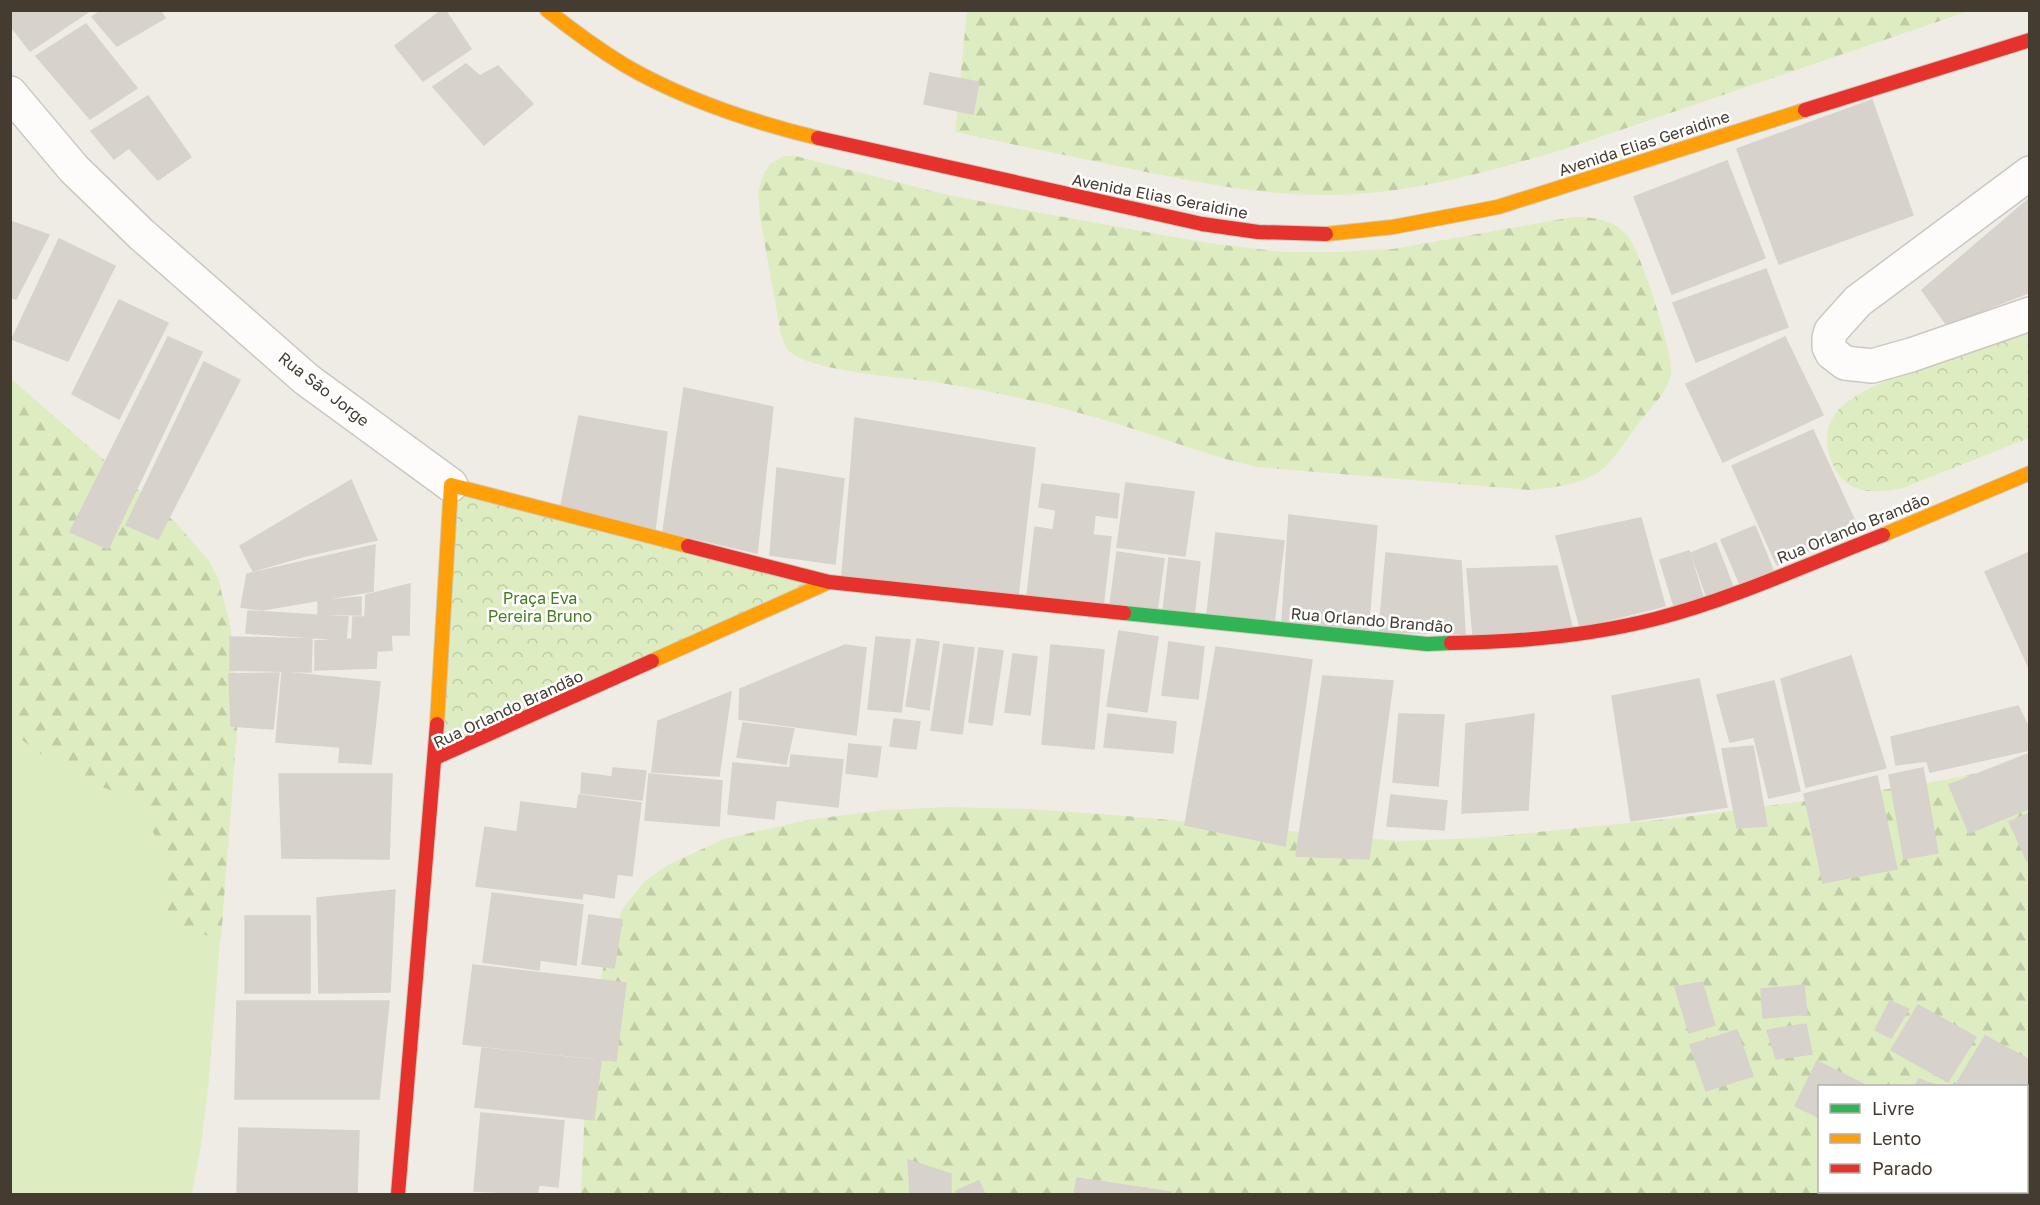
<svg xmlns="http://www.w3.org/2000/svg" width="2040" height="1205" font-family="'Golos Text',sans-serif">
	<style>
		.green { fill: #deedc1 }
		.forest { fill: url(#forest-firs); fill-rule: evenodd }
		.park { fill: url(#park-crowns) }
		.building { fill: #d7d3cc; stroke: #d7d2cb; stroke-width: 1.5 }
		.lines { fill: none; stroke-linecap: round; stroke-linejoin: round }
		.street-casing { stroke: #cbc8c1; stroke-width: 36 }
		.fast-casing { stroke: #d0cabc; stroke-width: 16 }
		.slow-casing { stroke: #d0cabc; stroke-width: 16 }
		.jam-casing { stroke: #d0cabc; stroke-width: 16 }
		.street { stroke: #fdfcfb; stroke-width: 33 }
		.fast { stroke: #30b455; stroke-width: 14 }
		.slow { stroke: #ff9f0a; stroke-width: 14 }
		.jam { stroke: #e5322d; stroke-width: 14 }
		.labels { text-anchor: middle; dominant-baseline: central; stroke-width: 5; stroke-linejoin: round; paint-order: stroke }
		.street-label { font-size: 16px; fill: #443c31; stroke: #fff }
		.park-label { font-size: 16px; fill: #477c1f; stroke: #fff }
	</style>
	<defs>
		<pattern id="forest-firs" width="22" height="20" patternUnits="userSpaceOnUse" patternTransform="scale(1.5)"><rect width="22" height="20" fill="#deedc1"/><path d="M5 1l3.5 6h-7zM16 11l3.5 6h-7z" fill="#c0cca6"/></pattern>
		<pattern id="park-crowns" width="20" height="18" patternUnits="userSpaceOnUse" patternTransform="scale(1.5)"><rect width="20" height="18" fill="#deedc1"/><path d="M2 6a3 3 0 1 1 6 0M12 15a3 3 0 1 1 6 0" fill="none" stroke="#c0cca6"/></pattern>
	</defs>
	<rect width="100%" height="100%" fill="#efece5"/>
	<path class="green" d="M 10,378 L 176,523 L 209,561 L 219,581 L 231,629 L 237,729 L 209,1079 L 202,1139 L 192,1194 L 11,1194 Z"/>
	<g class="forest">
		<path d="M 967,11 L 1969,11 L 1562,150 C 1487,172 1409,194 1331,195 C 1268,196 1207,184 1146,172 C 1083,159 1019,146 955,132 Z"/>
		<path d="M 784,156 L 795,156 L 944,194 L 1030,211 L 1208,243 L 1283,252 L 1339,252 L 1393,249 L 1573,217 C 1594,217 1612,219 1627,235 C 1640,249 1674,355 1671,373 C 1668,392 1653,405 1642,419 C 1630,434 1620,452 1606,466 C 1586,485 1555,487 1529,490 L 1257,467 C 1199,454 1144,430 1087,415 C 1037,401 986,390 935,382 C 905,378 809,371 789,351 C 785,348 783,340 781,335 L 760,217 L 758,193 L 764,173 L 770,164 Z"/>
		<path d="M 10,378 L 176,523 L 209,561 L 219,581 L 234,651 L 237,729 L 221,939 L 187,930 L 165,917 L 161,889 L 168,862 L 147,820 L 129,797 L 70,775 L 11,732 Z"/>
		<path d="M 2029,758 L 2029,1194 L 581,1194 L 585,1106 L 602,972 L 622,909 L 645,881 L 668,865 L 724,839 L 807,820 L 884,810 L 949,807 L 1032,809 L 1126,816 L 1398,841 L 1479,838 L 1677,818 L 1850,795 L 1945,780 L 1996,769 ZM 1820,1086 L 2026,1086 L 2026,1192 L 1820,1192 Z"/>
	</g>
	<g class="park">
		<path d="M 2029,328 L 2029,438 L 1903,488 C 1881,492 1854,496 1839,475 C 1825,455 1821,427 1840,408 C 1856,393 1877,385 1896,377 C 1940,358 1985,344 2029,328 Z"/>
		<path d="M 451,485 L 829,582 L 435,758 Z"/>
	</g>
	<g class="building">
		<path d="M 10,10 L 91,10 L 30,51 L 10,25 Z"/>
		<path d="M 102,10 L 160,10 L 165,18 L 117,46 L 92,17 Z"/>
		<path d="M 442,10 L 445,10 L 471,49 L 423,81 L 395,46 Z"/>
		<path d="M 86,24 L 137,88 L 90,119 L 36,56 Z"/>
		<path d="M 466,64 L 480,76 L 498,66 L 533,104 L 484,145 L 433,87 Z"/>
		<path d="M 930,73 L 979,82 L 973,114 L 924,104 Z"/>
		<path d="M 148,96 L 191,157 L 158,180 L 129,148 L 114,159 L 91,131 Z"/>
		<path d="M 1872,100 L 1913,215 L 1779,264 L 1737,149 Z"/>
		<path d="M 1727,161 L 1765,258 L 1672,294 L 1634,197 Z"/>
		<path d="M 2030,198 L 2030,292 L 1947,325 L 1922,290 Z"/>
		<path d="M 10,221 L 49,235 L 16,299 L 10,297 Z"/>
		<path d="M 59,239 L 115,266 L 68,361 L 12,339 Z"/>
		<path d="M 1766,269 L 1788,327 L 1696,362 L 1673,303 Z"/>
		<path d="M 119,300 L 168,323 L 119,419 L 72,394 Z"/>
		<path d="M 168,337 L 202,352 L 108,549 L 70,532 Z"/>
		<path d="M 1785,337 L 1823,415 L 1723,462 L 1686,384 Z"/>
		<path d="M 204,362 L 240,380 L 158,539 L 126,525 Z"/>
		<path d="M 684,388 L 773,407 L 757,553 L 663,531 Z"/>
		<path d="M 579,416 L 667,432 L 655,529 L 561,505 Z"/>
		<path d="M 855,418 L 1035,448 L 1018,596 L 842,575 Z"/>
		<path d="M 1813,430 L 1858,528 L 1777,565 L 1732,466 Z"/>
		<path d="M 777,468 L 844,479 L 835,564 L 770,555 Z"/>
		<path d="M 351,480 L 377,540 L 305,556 L 253,571 L 240,546 Z"/>
		<path d="M 1126,483 L 1194,492 L 1185,556 L 1117,547 Z"/>
		<path d="M 1042,484 L 1119,494 L 1117,518 L 1095,515 L 1093,535 L 1111,537 L 1103,606 L 1027,596 L 1035,527 L 1053,530 L 1056,510 L 1039,507 Z"/>
		<path d="M 1289,515 L 1377,526 L 1368,631 L 1282,622 Z"/>
		<path d="M 1641,518 L 1665,606 L 1580,627 L 1556,536 Z"/>
		<path d="M 1755,526 L 1773,570 L 1740,584 L 1721,540 Z"/>
		<path d="M 1216,533 L 1284,541 L 1274,623 L 1207,615 Z"/>
		<path d="M 1716,543 L 1733,587 L 1707,597 L 1691,553 Z"/>
		<path d="M 375,545 L 373,591 L 262,610 L 241,607 L 247,574 Z"/>
		<path d="M 1689,551 L 1703,597 L 1674,606 L 1660,560 Z"/>
		<path d="M 1117,552 L 1164,559 L 1157,611 L 1110,605 Z"/>
		<path d="M 2030,552 L 2030,670 L 1985,572 Z"/>
		<path d="M 1386,553 L 1461,561 L 1465,634 L 1379,632 Z"/>
		<path d="M 1169,558 L 1200,562 L 1194,616 L 1163,612 Z"/>
		<path d="M 1557,566 L 1572,627 L 1473,635 L 1467,569 Z"/>
		<path d="M 410,584 L 409,635 L 391,635 L 392,650 L 377,651 L 376,668 L 315,670 L 315,641 L 352,639 L 353,617 L 365,617 L 366,595 Z"/>
		<path d="M 361,597 L 361,615 L 318,614 L 318,601 Z"/>
		<path d="M 248,611 L 348,617 L 346,640 L 246,633 Z"/>
		<path d="M 1119,631 L 1158,637 L 1147,712 L 1107,706 Z"/>
		<path d="M 230,637 L 312,639 L 311,672 L 230,670 Z"/>
		<path d="M 876,637 L 910,640 L 901,712 L 868,709 Z"/>
		<path d="M 917,639 L 939,642 L 929,710 L 906,706 Z"/>
		<path d="M 1169,642 L 1204,647 L 1198,699 L 1162,695 Z"/>
		<path d="M 944,644 L 974,648 L 962,734 L 931,730 Z"/>
		<path d="M 845,645 L 866,648 L 856,735 L 739,719 L 740,689 Z"/>
		<path d="M 1051,645 L 1104,650 L 1094,749 L 1042,744 Z"/>
		<path d="M 1216,647 L 1312,660 L 1285,846 L 1185,825 Z"/>
		<path d="M 979,648 L 1003,651 L 992,725 L 969,722 Z"/>
		<path d="M 1013,654 L 1037,657 L 1030,715 L 1005,712 Z"/>
		<path d="M 1851,656 L 1886,768 L 1806,787 L 1781,679 Z"/>
		<path d="M 282,672 L 380,682 L 371,764 L 339,762 L 340,747 L 276,742 Z"/>
		<path d="M 279,673 L 273,729 L 231,726 L 229,674 Z"/>
		<path d="M 1323,676 L 1393,681 L 1369,859 L 1296,856 Z"/>
		<path d="M 1699,679 L 1727,807 L 1631,821 L 1612,696 Z"/>
		<path d="M 1774,681 L 1800,791 L 1769,798 L 1754,737 L 1730,742 L 1717,695 Z"/>
		<path d="M 731,692 L 719,776 L 652,772 L 658,721 Z"/>
		<path d="M 2018,706 L 2030,730 L 2030,750 L 1930,772 L 1927,761 L 1896,765 L 1891,737 Z"/>
		<path d="M 1108,714 L 1176,722 L 1173,753 L 1104,747 Z"/>
		<path d="M 1399,714 L 1444,715 L 1438,786 L 1393,782 Z"/>
		<path d="M 1534,714 L 1528,810 L 1462,813 L 1466,724 Z"/>
		<path d="M 894,719 L 920,722 L 916,749 L 890,746 Z"/>
		<path d="M 743,723 L 794,729 L 786,764 L 737,757 Z"/>
		<path d="M 849,744 L 881,747 L 877,777 L 846,773 Z"/>
		<path d="M 1753,746 L 1767,826 L 1737,828 L 1722,749 Z"/>
		<path d="M 2030,753 L 2030,808 L 1969,833 L 1949,785 Z"/>
		<path d="M 791,755 L 843,760 L 838,807 L 776,800 L 774,819 L 728,814 L 733,763 L 790,768 Z"/>
		<path d="M 613,768 L 646,771 L 642,800 L 581,793 L 582,773 L 612,777 Z"/>
		<path d="M 1923,768 L 1938,853 L 1904,859 L 1889,775 Z"/>
		<path d="M 279,774 L 392,774 L 389,859 L 282,858 Z"/>
		<path d="M 649,774 L 722,781 L 719,826 L 645,820 Z"/>
		<path d="M 1877,776 L 1897,869 L 1823,883 L 1804,794 Z"/>
		<path d="M 579,795 L 641,803 L 632,876 L 617,874 L 614,898 L 583,893 L 582,899 L 476,886 L 485,827 L 517,832 L 521,802 L 577,809 Z"/>
		<path d="M 1391,795 L 1447,801 L 1444,830 L 1387,826 Z"/>
		<path d="M 2030,813 L 2030,859 L 2027,861 L 2009,822 Z"/>
		<path d="M 395,890 L 390,992 L 319,993 L 317,898 Z"/>
		<path d="M 492,893 L 583,905 L 576,965 L 540,960 L 539,970 L 483,962 Z"/>
		<path d="M 589,915 L 622,920 L 614,968 L 582,964 Z"/>
		<rect x="245" y="916" width="65" height="77"/>
		<path d="M 473,965 L 626,983 L 616,1061 L 463,1044 Z"/>
		<path d="M 1702,982 L 1715,1025 L 1689,1033 L 1675,987 Z"/>
		<path d="M 1804,985 L 1807,1014 L 1763,1018 L 1761,989 Z"/>
		<path d="M 237,1001 L 389,1001 L 379,1099 L 235,1099 Z"/>
		<path d="M 1890,1001 L 1909,1009 L 1891,1038 L 1875,1030 Z"/>
		<path d="M 1918,1005 L 1976,1037 L 1948,1082 L 1891,1050 Z"/>
		<path d="M 1806,1024 L 1812,1054 L 1776,1059 L 1767,1030 Z"/>
		<path d="M 1737,1030 L 1753,1076 L 1706,1091 L 1690,1045 Z"/>
		<path d="M 1985,1036 L 2030,1060 L 2030,1138 L 2026,1137 L 2026,1086 L 1955,1086 Z"/>
		<path d="M 482,1048 L 601,1061 L 594,1120 L 475,1107 Z"/>
		<path d="M 1817,1061 L 1867,1086 L 1820,1086 L 1820,1118 L 1795,1106 Z"/>
		<path d="M 1919,1079 L 1938,1086 L 1915,1086 Z"/>
		<path d="M 481,1113 L 564,1121 L 558,1187 L 539,1185 L 537,1194 L 474,1191 Z"/>
		<path d="M 239,1128 L 359,1131 L 357,1194 L 237,1194 Z"/>
		<path d="M 908,1160 L 951,1174 L 951,1194 L 910,1194 Z"/>
		<path d="M 1077,1178 L 1171,1192 L 1170,1194 L 1074,1194 Z"/>
		<path d="M 979,1181 L 985,1194 L 957,1194 L 956,1191 Z"/>
	</g>
	<g class="lines">
		<defs>
			<g id="street">
				<path d="M 10,93 L 74,169 L 141,234 L 306,379 L 451,485"/>
				<path d="M 2030,173 L 1858,301 L 1831,331 L 1829,338 L 1829,347 L 1832,353 L 1845,363 L 1872,366 L 1911,355 L 2030,314"/>
			</g>
			<path id="fast" d="M 1124,613 L 1427,644 L 1451,643"/>
			<g id="slow">
				<path d="M 547,10 C 572,30 598,49 626,66 C 685,100 752,122 818,138"/>
				<path d="M 1326,234 L 1393,227 L 1498,207 L 1805,110"/>
				<path d="M 1883,535 L 2030,473"/>
				<path d="M 652,661 L 829,582"/>
				<path d="M 437,724 L 451,485 L 688,546"/>
			</g>
			<g id="jam">
				<path d="M 1805,110 L 2030,40"/>
				<path d="M 818,138 L 1202,224 L 1258,232 L 1326,234"/>
				<path d="M 688,546 L 829,582 L 1124,613"/>
				<path d="M 1451,643 C 1520,642 1588,636 1655,619 C 1733,599 1808,564 1883,535"/>
				<path d="M 435,758 L 652,661"/>
				<path d="M 398,1194 L 437,724"/>
			</g>
		</defs>
		<use href="#street" class="street-casing"/>
		<use href="#fast" class="fast-casing"/>
		<use href="#slow" class="slow-casing"/>
		<use href="#jam" class="jam-casing"/>
		<use href="#street" class="street"/>
		<use href="#fast" class="fast"/>
		<use href="#slow" class="slow"/>
		<use href="#jam" class="jam"/>
	</g>
	<g class="labels">
		<g class="street-label">
			<text transform="translate(1644 143) rotate(-18)">Avenida Elias Geraidine</text>
			<text transform="translate(1160 196) rotate(11)">Avenida Elias Geraidine</text>
			<text transform="translate(324 389) rotate(38)">Rua São Jorge</text>
			<text transform="translate(1853 528) rotate(-22)">Rua Orlando Brandão</text>
			<text transform="translate(1372 620) rotate(5)">Rua Orlando Brandão</text>
			<text transform="translate(508 709) rotate(-25)">Rua Orlando Brandão</text>
		</g>
		<g class="park-label">
			<text x="540" y="598">Praça Eva<tspan x="540" dy="18">Pereira Bruno</tspan></text>
		</g>
	</g>
	<rect width="2040" height="1205" fill="none" stroke="#443c31" stroke-width="24"/>
	<rect x="1818" y="1085" width="210" height="108" fill="#ffffff" stroke="#b4b1ad" stroke-width="1.5"/>
	<rect x="1830" y="1104" width="30" height="9" fill="#30b455" stroke="#b4b1ad" stroke-width="1.5"/>
	<text x="1872" y="1115" font-size="18" fill="#443c31">Livre</text>
	<rect x="1830" y="1134" width="30" height="9" fill="#ff9f0a" stroke="#b4b1ad" stroke-width="1.5"/>
	<text x="1872" y="1145" font-size="18" fill="#443c31">Lento</text>
	<rect x="1830" y="1164" width="30" height="9" fill="#e5322d" stroke="#b4b1ad" stroke-width="1.5"/>
	<text x="1872" y="1175" font-size="18" fill="#443c31">Parado</text>
</svg>
